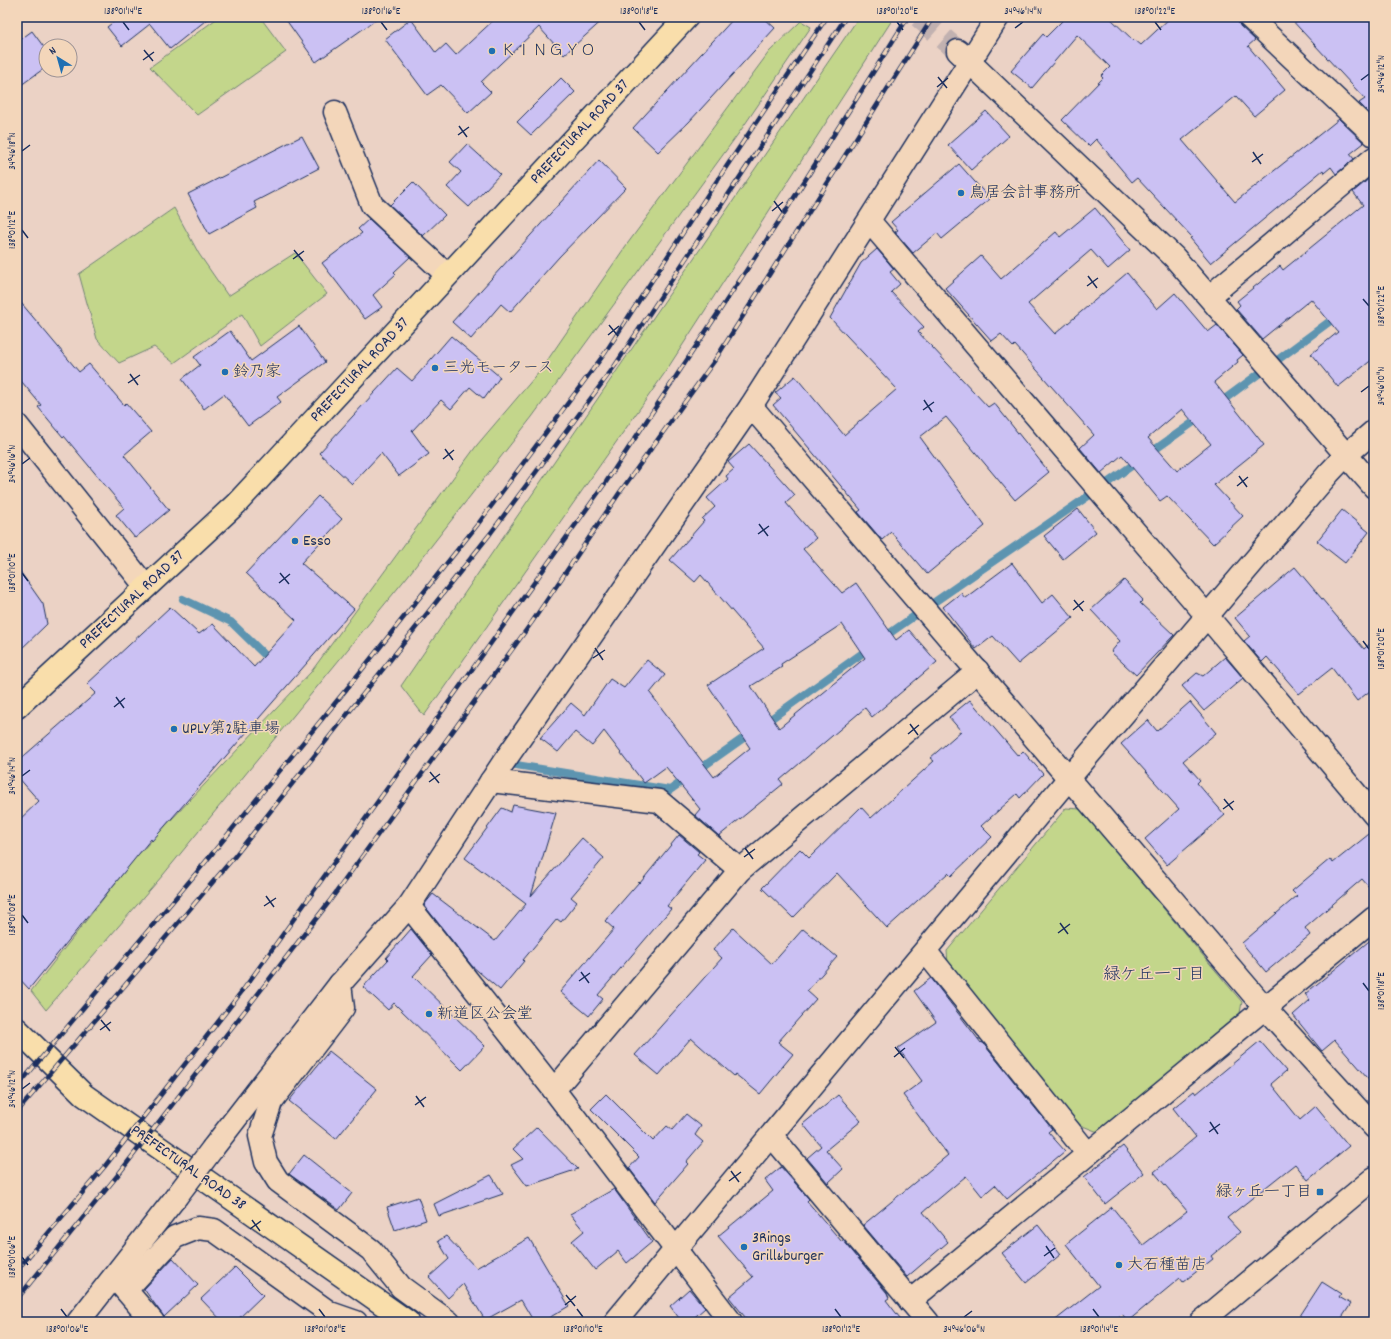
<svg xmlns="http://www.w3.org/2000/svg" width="1391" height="1339" font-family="Dekko,'Klee One',sans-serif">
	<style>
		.green { fill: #c3d68b; stroke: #6f8274 }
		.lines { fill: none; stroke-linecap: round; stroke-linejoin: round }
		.stream { stroke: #5d94b0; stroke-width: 8 }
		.building { fill: #cbc1f3; stroke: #1b2f5e; fill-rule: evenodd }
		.tertiary-tunnel { stroke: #c1b1b0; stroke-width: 22; stroke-dasharray: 22 11; stroke-linecap: butt }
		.minor-casing { stroke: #1b2f5e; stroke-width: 25 }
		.tertiary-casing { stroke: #1b2f5e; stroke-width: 25 }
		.primary-casing { stroke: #1b2f5e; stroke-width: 25 }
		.minor { stroke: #f3d6ba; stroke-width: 22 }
		.tertiary { stroke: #f3d6ba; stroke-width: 22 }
		.primary { stroke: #f9deab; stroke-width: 22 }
		.rail-casing { stroke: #1b2f5e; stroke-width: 4.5 }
		.rail { stroke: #f3d6ba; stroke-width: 3; stroke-dasharray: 9; stroke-linecap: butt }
		.minor-bridge-casing { stroke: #1b2f5e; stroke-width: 25; stroke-linecap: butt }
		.minor-bridge { stroke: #f3d6ba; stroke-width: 22 }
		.ticks { fill: none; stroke: #1b2f5e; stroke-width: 1.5 }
		.poi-dot { fill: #1f6fb2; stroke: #f3d6ba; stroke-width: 1.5 }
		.labels { text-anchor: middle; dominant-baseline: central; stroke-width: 3; stroke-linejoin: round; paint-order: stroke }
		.poi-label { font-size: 16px; fill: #1b2f5e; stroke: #f3d6ba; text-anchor: start }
		.street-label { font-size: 16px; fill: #1b2f5e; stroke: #f3d6ba }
		.neighbourhood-label { font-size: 17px; fill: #1b2f5e; stroke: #f3d6ba }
		.neatline { fill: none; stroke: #1b2f5e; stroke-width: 1.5 }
		.ticks-label { font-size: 10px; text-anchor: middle; fill: #1b2f5e }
	</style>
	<rect width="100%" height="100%" fill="#ebd2c5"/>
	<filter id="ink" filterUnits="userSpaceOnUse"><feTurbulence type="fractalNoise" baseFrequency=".025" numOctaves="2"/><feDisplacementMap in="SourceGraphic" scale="8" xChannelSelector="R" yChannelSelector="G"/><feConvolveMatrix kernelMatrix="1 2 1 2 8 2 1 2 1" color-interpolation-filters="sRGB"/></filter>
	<g filter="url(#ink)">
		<g class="green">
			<path d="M 219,17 L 260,17 L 286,52 L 197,115 L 150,67 Z"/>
			<path d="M 859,17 L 894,17 L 664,374 L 424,716 L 401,686 Z"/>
			<path d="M 801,21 L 811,27 L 741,130 L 532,417 L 407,577 L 163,875 L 46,1010 L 31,991 L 135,858 L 311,672 L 477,445 L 540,371 L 625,247 L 769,52 Z"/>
			<path d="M 174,208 L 199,254 L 228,296 L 295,253 L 327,294 L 260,346 L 242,314 L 174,363 L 154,347 L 119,363 L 97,339 L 79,274 Z"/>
			<path d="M 1066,808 L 1080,809 L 1242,1002 L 1240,1013 L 1098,1132 L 1080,1125 L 948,964 L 947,951 Z"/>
		</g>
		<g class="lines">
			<g class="stream">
				<path d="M 1218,404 L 1337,316"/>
				<path d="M 183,599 L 231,622 L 272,662"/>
				<path d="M 883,638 C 989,563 1097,492 1202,416"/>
				<path d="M 765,723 L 871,647"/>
				<path d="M 504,763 L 670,790 L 752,732"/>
			</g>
		</g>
		<g class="building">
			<path d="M 120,17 L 210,17 L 170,49 L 150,24 L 122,46 L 107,27 Z"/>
			<path d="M 284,17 L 380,17 L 316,62 Z"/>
			<path d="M 497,17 L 606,17 L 564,55 L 539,27 L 481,82 L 491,92 L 468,113 L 441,85 L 427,95 L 385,39 L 411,19 L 436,53 L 446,44 L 456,55 Z"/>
			<path d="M 735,17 L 763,17 L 775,28 L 689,122 L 658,152 L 633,128 Z"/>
			<path d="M 1060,17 L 1109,17 L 1134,41 L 1135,40 L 1141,45 L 1171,17 L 1237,17 L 1240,26 L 1255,40 L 1248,46 L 1285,90 L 1254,116 L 1236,96 L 1182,140 L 1235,202 L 1339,119 L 1364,143 L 1350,154 L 1354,159 L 1336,174 L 1331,167 L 1324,173 L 1323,170 L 1211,263 L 1190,238 L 1192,237 L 1137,178 L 1132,182 L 1096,139 L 1089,146 L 1062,120 L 1103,78 L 1101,76 L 1110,67 L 1077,35 L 1032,88 L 1011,71 L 1043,34 L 1046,37 L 1063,20 Z"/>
			<path d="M 1289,17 L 1374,17 L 1374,118 L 1359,103 L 1365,99 Z"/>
			<path d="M 32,31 L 46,50 L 46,67 L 17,88 L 17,42 Z"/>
			<path d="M 561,78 L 575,92 L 531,135 L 517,122 Z"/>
			<path d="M 986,111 L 1009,136 L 971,170 L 948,145 Z"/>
			<path d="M 302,136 L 319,168 L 254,202 L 257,208 L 209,234 L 188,194 Z"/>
			<path d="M 467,144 L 500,174 L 469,207 L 447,187 L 461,172 L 450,162 Z"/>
			<path d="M 599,160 L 626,188 L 559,257 L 510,312 L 501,304 L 471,339 L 452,322 Z"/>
			<path d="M 959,164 L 990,199 L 942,239 L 937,233 L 913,253 L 895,232 L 898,230 L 891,222 Z"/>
			<path d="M 1370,178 L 1374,183 L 1374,358 L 1338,387 L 1311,354 L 1338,332 L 1311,299 L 1262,339 L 1236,309 L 1240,305 L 1237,301 L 1280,266 L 1283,270 L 1363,205 L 1353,192 Z"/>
			<path d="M 413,182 L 445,215 L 423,236 L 390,205 Z"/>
			<path d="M 1095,208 L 1130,250 L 1108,269 L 1091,250 L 1028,304 L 1055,334 L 1127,273 L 1157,309 L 1175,293 L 1208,332 L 1217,325 L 1243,355 L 1237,360 L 1238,362 L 1214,382 L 1264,445 L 1214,485 L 1243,516 L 1213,544 L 1167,496 L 1160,501 L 1122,455 L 1101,473 L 1080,448 L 1094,435 L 1015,345 L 1013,347 L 1001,334 L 992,341 L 945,288 L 981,256 L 1001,279 L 1056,232 L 1060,237 ZM 1182,409 L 1211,444 L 1177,471 L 1148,438 Z"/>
			<path d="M 369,219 L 410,257 L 394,272 L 396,274 L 373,295 L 382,307 L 365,319 L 322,263 L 362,233 L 358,229 Z"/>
			<path d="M 877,249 L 894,269 L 890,272 L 900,284 L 891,292 L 924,327 L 918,332 L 988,407 L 994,403 L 1049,472 L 1015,500 L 946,417 L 920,437 L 985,526 L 927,574 L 891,532 L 882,540 L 858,512 L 861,510 L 773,405 L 781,398 L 775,393 L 795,376 L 844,435 L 897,389 L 830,318 L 861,263 Z"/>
			<path d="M 17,298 L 79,372 L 89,364 L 124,405 L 126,403 L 151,432 L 124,455 L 169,510 L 135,538 L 116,515 L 124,508 L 64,436 L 63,437 L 38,407 L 41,405 L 17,376 Z"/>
			<path d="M 299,326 L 325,362 L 277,397 L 281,402 L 248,426 L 224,394 L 204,409 L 182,379 L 200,365 L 194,357 L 230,331 L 251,361 Z"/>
			<path d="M 451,336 L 500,377 L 484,399 L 470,387 L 451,409 L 441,400 L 412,431 L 429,454 L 399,476 L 381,453 L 352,484 L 319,453 L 397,368 L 412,381 Z"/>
			<path d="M 749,444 L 795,495 L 786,503 L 816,538 L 803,549 L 842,593 L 856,583 L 896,640 L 909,630 L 937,662 L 872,717 L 865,708 L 780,780 L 783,784 L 719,836 L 695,815 L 700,809 L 666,767 L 644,783 L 604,731 L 592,746 L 575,732 L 558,752 L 540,738 L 571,703 L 585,715 L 610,679 L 624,688 L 647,660 L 665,675 L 650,693 L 714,777 L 750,748 L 708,685 L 764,648 L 701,575 L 695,582 L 670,560 L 704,521 L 702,519 L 715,507 L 707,498 L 728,479 L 726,476 L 734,469 L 728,462 ZM 842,624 L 865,658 L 779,728 L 751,686 L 782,667 L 781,664 Z"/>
			<path d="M 318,496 L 342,519 L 301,563 L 354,609 L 152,841 L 151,839 L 29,989 L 17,976 L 17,822 L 39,801 L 17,776 L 17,762 L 96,693 L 87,684 L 170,607 L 199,634 L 213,624 L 254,667 L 296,620 L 246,573 Z"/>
			<path d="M 1078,509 L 1096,532 L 1063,559 L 1044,536 Z"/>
			<path d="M 1342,510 L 1369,532 L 1345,563 L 1317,541 Z"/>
			<path d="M 1012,563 L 1042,603 L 1053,594 L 1073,618 L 1018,664 L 993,636 L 976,649 L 943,607 L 961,593 L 965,598 Z"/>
			<path d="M 17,567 L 43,604 L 47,624 L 17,653 Z"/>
			<path d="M 1295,567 L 1364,649 L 1374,640 L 1374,688 L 1357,701 L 1332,668 L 1299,694 L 1267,657 L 1262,662 L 1244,641 L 1250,636 L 1235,618 Z"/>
			<path d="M 1124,580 L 1143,600 L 1140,603 L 1174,635 L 1136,675 L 1111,652 L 1120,641 L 1091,610 Z"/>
			<path d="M 1225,657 L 1243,678 L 1204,711 L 1182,686 L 1197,673 L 1203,676 Z"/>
			<path d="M 970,700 L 1018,756 L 1023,751 L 1043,774 L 1020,798 L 1017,794 L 981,826 L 992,837 L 951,876 L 948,873 L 887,928 L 837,873 L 793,918 L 762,888 L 800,849 L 809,858 L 861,807 L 871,818 L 934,761 L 930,758 L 961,731 L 949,717 Z"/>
			<path d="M 1190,702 L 1216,733 L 1183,761 L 1200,780 L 1197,783 L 1225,815 L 1167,865 L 1145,839 L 1179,809 L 1121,744 L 1148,720 L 1157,731 Z"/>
			<path d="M 513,805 L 556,813 L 531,896 L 582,838 L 604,858 L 571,897 L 577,902 L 561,922 L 557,919 L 523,960 L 524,961 L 500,990 L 472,966 L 424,905 L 433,894 L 495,941 L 526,904 L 465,858 L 502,808 L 511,812 Z"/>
			<path d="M 1374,830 L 1374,893 L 1362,879 L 1305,928 L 1310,935 L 1266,972 L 1242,943 L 1297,896 L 1292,891 L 1330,859 L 1333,863 Z"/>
			<path d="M 679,835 L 699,852 L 697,854 L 705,860 L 667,906 L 671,909 L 598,995 L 603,999 L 589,1016 L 560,992 L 614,929 L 605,921 L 639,882 L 640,883 Z"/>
			<path d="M 733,928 L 772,964 L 803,929 L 837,957 L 807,991 L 816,999 L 778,1042 L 793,1054 L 760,1094 L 735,1074 L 734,1076 L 691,1038 L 659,1075 L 635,1055 L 722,958 L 713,950 Z"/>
			<path d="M 411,929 L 432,955 L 413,976 L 485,1046 L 462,1070 L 394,1003 L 388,1010 L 363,987 L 388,960 L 386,958 Z"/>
			<path d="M 1374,937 L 1374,1085 L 1335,1040 L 1322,1051 L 1293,1015 L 1310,1000 L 1305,994 Z"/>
			<path d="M 931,978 L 981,1043 L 982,1042 L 1052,1129 L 1048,1132 L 1065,1151 L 1007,1199 L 995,1185 L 982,1196 L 966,1176 L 923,1212 L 948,1242 L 907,1277 L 863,1225 L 948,1155 L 903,1095 L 922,1081 L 898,1048 L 936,1022 L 914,991 Z"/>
			<path d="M 1260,1041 L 1286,1071 L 1271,1084 L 1300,1120 L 1316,1106 L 1349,1146 L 1308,1180 L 1295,1164 L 1227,1218 L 1240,1232 L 1211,1256 L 1213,1259 L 1183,1282 L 1180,1278 L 1128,1321 L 1122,1314 L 1112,1322 L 1053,1322 L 1099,1286 L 1066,1244 L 1112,1207 L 1143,1245 L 1187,1211 L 1154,1172 L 1196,1137 L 1173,1108 L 1194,1091 L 1196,1094 Z"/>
			<path d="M 329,1051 L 377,1089 L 336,1139 L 289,1101 Z"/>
			<path d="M 606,1094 L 653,1141 L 667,1126 L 672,1130 L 686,1114 L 701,1126 L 695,1135 L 703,1142 L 686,1162 L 688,1164 L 655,1202 L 629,1168 L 639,1157 L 591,1109 Z"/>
			<path d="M 838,1095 L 861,1121 L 826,1150 L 843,1169 L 828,1183 L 807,1158 L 821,1146 L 803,1124 Z"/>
			<path d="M 537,1127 L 578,1169 L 527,1186 L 511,1165 L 523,1159 L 513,1149 Z"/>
			<path d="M 1123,1146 L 1144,1173 L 1105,1204 L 1084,1177 Z"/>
			<path d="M 304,1155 L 352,1193 L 339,1210 L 289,1174 Z"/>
			<path d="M 781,1167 L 809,1199 L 807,1201 L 842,1242 L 843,1240 L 887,1293 L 889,1298 L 886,1300 L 903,1322 L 749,1322 L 729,1297 L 753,1277 L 718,1236 L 773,1191 L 765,1180 Z"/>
			<path d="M 491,1175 L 503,1194 L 439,1216 L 434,1204 Z"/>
			<path d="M 614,1189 L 652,1242 L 627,1263 L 618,1251 L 595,1270 L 572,1241 L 584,1231 L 570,1214 Z"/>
			<path d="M 418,1197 L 426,1220 L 395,1230 L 387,1207 Z"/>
			<path d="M 1038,1225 L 1061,1254 L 1026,1283 L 1002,1253 Z"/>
			<path d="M 446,1236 L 476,1268 L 529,1238 L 569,1306 L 542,1322 L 534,1322 L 521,1300 L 485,1320 L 463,1284 L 448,1298 L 429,1277 L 449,1259 L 438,1241 Z"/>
			<path d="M 173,1258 L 198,1285 L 164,1317 L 144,1289 Z"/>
			<path d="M 235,1267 L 263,1295 L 235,1322 L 223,1322 L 201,1299 Z"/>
			<path d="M 1322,1282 L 1341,1294 L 1339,1297 L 1351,1304 L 1339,1322 L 1296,1322 Z"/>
			<path d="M 689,1289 L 705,1308 L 689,1322 L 682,1322 L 670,1306 Z"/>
		</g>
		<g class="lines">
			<path class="tertiary-tunnel" d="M 919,17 L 958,51"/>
			<defs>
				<g id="minor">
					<path d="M 1249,17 L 1374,135"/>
					<path d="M 335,112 L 372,205 L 447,275"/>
					<path d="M 870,222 L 1207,616 L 1374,815"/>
					<path d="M 1210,296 L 1374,158"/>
					<path d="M 751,406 L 1265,1008 L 1374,1127"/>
					<path d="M 17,425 L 146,587"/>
					<path d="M 491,781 L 659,801 L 740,870"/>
					<path d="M 409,906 L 554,1090 L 731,1322"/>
					<path d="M 926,952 L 1088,1154"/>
					<path d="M 340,984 L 343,1008 L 271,1102 L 260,1136 L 266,1162 L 278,1181 L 371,1250 L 401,1287 L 449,1322"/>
					<path d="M 554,1090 L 740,870 L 978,671"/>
					<path d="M 213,1148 L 340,984 L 409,906 L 503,763 L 751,406 L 998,17"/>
					<path d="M 117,1280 L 153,1322"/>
					<path d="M 126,1290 L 175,1237 L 198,1228 L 214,1230 L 330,1313 L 356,1322"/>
					<path d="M 910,1301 L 1374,918"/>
					<path d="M 78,1322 L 176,1197"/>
				</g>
				<g id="tertiary">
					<path d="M 958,51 L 1174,257 L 1374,487"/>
					<path d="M 772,1136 L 928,1322"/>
					<path d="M 615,1322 L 1069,778 L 1329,473 L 1346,455 L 1374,431"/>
					<path d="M 1201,1322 L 1374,1178"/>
				</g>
				<g id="primary">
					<path d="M 17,707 L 237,503 L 687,17"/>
					<path d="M 17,1029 L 84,1095 L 408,1322"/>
				</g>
			</defs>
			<use href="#minor" class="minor-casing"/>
			<use href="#tertiary" class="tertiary-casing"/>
			<use href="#primary" class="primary-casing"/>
			<use href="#minor" class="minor"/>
			<use href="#tertiary" class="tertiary"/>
			<use href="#primary" class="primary"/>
			<defs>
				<g id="rail">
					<path d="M 17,1087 L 198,871 L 349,686 L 478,524 L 605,353 L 708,194 L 827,17"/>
					<path d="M 17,1112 L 235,856 L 490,534 L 614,367 L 846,17"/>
					<path d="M 17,1270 L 105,1166 L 243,990 L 606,482 L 785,212 L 908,17"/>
					<path d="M 17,1299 L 117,1176 L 329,902 L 532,622 L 620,492 L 715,360 L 933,17"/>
				</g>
			</defs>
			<use href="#rail" class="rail-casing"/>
			<use href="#rail" class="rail"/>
			<defs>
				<path id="minor-bridge" d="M 176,1197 L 213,1148"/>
			</defs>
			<use href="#minor-bridge" class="minor-bridge-casing"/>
			<use href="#minor-bridge" class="minor-bridge"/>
		</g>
	</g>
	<path class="ticks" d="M 123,22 L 129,30M 381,22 L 387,30M 639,22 L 645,30M 897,22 L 903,30M 1155,22 L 1161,30M 1015,28 L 1023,22M 144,50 L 153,61M 143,60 L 154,52M 938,77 L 947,88M 1361,80 L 1369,74M 937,87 L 948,78M 459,126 L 467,137M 458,135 L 469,127M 22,151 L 30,145M 1253,152 L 1261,164M 1252,162 L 1263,154M 774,201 L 782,212M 772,211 L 783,202M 22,230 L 28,238M 294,250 L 303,261M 293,259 L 304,251M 1088,276 L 1097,288M 1087,286 L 1098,278M 1363,299 L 1369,306M 609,325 L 618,336M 608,335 L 619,326M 130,374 L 138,385M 128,383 L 140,375M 1361,392 L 1369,386M 924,400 L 932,412M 923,410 L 934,402M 445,449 L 453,460M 443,459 L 454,450M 22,464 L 30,458M 1239,476 L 1247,487M 1237,486 L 1248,477M 759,524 L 768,536M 758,534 L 769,526M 22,573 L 28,581M 280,573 L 289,584M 279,583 L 290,574M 1074,600 L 1083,611M 1073,610 L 1084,601M 1363,641 L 1369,649M 595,648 L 603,660M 593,658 L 605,650M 116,697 L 124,708M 114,707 L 125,698M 910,724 L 918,735M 908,734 L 919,725M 430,772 L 439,783M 22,776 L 30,770M 429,782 L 440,774M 1224,799 L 1233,810M 1223,809 L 1234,801M 745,848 L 753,859M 744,857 L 755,849M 266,896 L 274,907M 264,906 L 276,898M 22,915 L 28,923M 1060,923 L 1068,934M 1058,933 L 1070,924M 581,972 L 589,983M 579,981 L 590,973M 1363,983 L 1369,991M 101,1020 L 110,1031M 100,1030 L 111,1022M 895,1047 L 904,1058M 894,1057 L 905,1048M 22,1089 L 30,1083M 416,1096 L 424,1107M 415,1105 L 426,1097M 1210,1122 L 1218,1134M 1209,1132 L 1220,1124M 731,1171 L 739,1182M 729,1181 L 741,1172M 252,1220 L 260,1231M 250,1229 L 261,1221M 1046,1246 L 1054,1258M 1044,1256 L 1055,1248M 22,1257 L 28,1265M 566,1295 L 575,1306M 565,1305 L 576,1296M 61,1309 L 67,1317M 319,1309 L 325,1317M 577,1309 L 583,1317M 835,1309 L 841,1317M 1093,1309 L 1099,1317M 964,1317 L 972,1311"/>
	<g class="poi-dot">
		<circle cx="492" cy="51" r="4"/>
		<circle cx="961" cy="193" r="4"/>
		<circle cx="435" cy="368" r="4"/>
		<circle cx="225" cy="372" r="4"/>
		<circle cx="295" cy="541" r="4"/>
		<circle cx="174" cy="729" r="4"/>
		<circle cx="429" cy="1014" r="4"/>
		<rect x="1316" y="1188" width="8" height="8" rx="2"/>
		<circle cx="744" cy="1247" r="4"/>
		<circle cx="1119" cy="1265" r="4"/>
	</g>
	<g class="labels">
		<g class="poi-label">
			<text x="500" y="51">ＫＩＮＧＹＯ</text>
			<text x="969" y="193">鳥居会計事務所</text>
			<text x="443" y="368">三光モータース</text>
			<text x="233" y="372">鈴乃家</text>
			<text x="303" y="541">Esso</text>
			<text x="182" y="729">UPLY第2駐車場</text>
			<text x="437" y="1014">新道区公会堂</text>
			<text x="1312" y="1192" text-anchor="end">緑ヶ丘一丁目</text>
			<text x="752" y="1238">3Rings<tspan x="752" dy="18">Grill&amp;burger</tspan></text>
			<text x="1127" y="1265">大石種苗店</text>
		</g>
		<g class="street-label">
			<text transform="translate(580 132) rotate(-47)">PREFECTURAL ROAD 37</text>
			<text transform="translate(360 370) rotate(-47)">PREFECTURAL ROAD 37</text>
			<text transform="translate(132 600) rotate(-43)">PREFECTURAL ROAD 37</text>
			<text transform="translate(188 1168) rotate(35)">PREFECTURAL ROAD 38</text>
		</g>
		<g class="neighbourhood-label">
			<text x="1154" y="976">緑ケ丘一丁目</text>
		</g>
	</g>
	<rect width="1391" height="1339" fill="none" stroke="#f3d6ba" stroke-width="44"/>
	<g transform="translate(58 58) rotate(323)"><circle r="19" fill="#f3d6ba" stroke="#9d9395"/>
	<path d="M0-3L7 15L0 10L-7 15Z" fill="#1f6fb2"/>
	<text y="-6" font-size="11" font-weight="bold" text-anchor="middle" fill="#1b2f5e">N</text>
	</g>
	<rect x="22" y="22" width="1347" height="1295" class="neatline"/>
	<g class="ticks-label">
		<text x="123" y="14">138°01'14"E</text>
		<text x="381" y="14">138°01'16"E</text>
		<text x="639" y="14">138°01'18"E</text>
		<text x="897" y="14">138°01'20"E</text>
		<text x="1023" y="14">34°46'14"N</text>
		<text x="1155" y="14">138°01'22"E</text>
		<text transform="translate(1380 74) rotate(-90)" y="4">34°46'12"N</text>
		<text transform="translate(11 151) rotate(-90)" y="4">34°46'18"N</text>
		<text transform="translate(11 230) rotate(-90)" y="4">138°01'12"E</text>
		<text transform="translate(1380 306) rotate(-90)" y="4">138°01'22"E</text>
		<text transform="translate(1380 386) rotate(-90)" y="4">34°46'10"N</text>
		<text transform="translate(11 464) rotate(-90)" y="4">34°46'16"N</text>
		<text transform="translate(11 573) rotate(-90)" y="4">138°01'10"E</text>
		<text transform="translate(1380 649) rotate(-90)" y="4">138°01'20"E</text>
		<text transform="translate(11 776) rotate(-90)" y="4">34°46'14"N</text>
		<text transform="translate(11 915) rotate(-90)" y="4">138°01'08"E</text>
		<text transform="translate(1380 991) rotate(-90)" y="4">138°01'18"E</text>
		<text transform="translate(11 1089) rotate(-90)" y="4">34°46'12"N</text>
		<text transform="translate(11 1257) rotate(-90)" y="4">138°01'06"E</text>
		<text x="67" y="1332">138°01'06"E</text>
		<text x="325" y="1332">138°01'08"E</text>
		<text x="583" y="1332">138°01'10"E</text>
		<text x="841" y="1332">138°01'12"E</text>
		<text x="964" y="1332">34°46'06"N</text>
		<text x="1099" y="1332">138°01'14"E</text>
	</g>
</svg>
